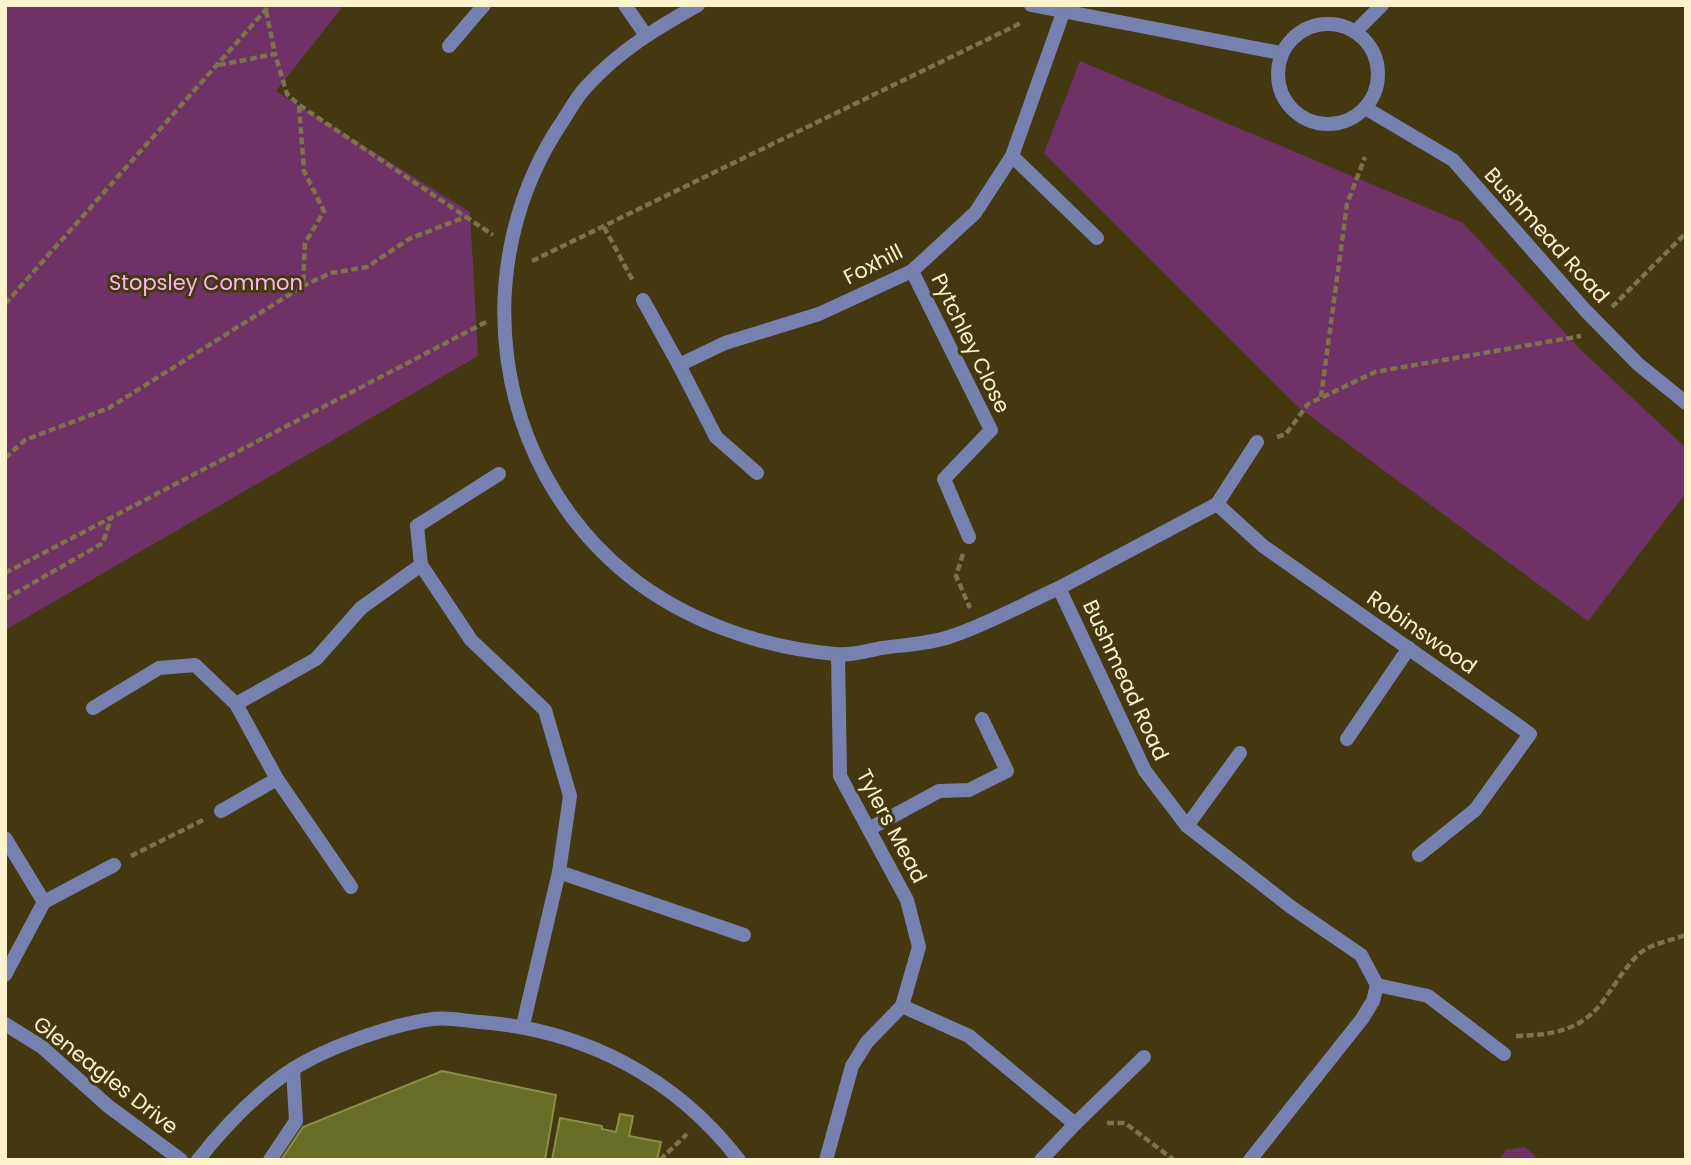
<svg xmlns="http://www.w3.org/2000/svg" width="1691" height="1165" font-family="Poppins,sans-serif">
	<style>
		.green { fill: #6f3266 }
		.building { fill: #696e27; stroke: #899046; stroke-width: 2 }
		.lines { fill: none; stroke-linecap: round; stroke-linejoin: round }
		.path { stroke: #7e724b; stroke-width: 4.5; stroke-dasharray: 7 3.5; stroke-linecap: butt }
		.lane { stroke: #7681af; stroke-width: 14 }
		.street { stroke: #7681af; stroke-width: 14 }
		.labels { text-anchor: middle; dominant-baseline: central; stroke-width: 6; stroke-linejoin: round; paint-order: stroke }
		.street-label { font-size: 21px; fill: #fdf2ce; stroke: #443810 }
		.park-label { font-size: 21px; fill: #fdb4ef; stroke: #443810 }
	</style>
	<rect width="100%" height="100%" fill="#443810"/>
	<g class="green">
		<path d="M 5,5 L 344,5 L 276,91 L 470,212 L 478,356 L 5,630 Z"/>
		<path d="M 1080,61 L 1463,223 L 1582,351 L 1686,448 L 1686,493 L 1588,621 L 1298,407 L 1044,153 Z"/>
		<path d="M 1525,1147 L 1540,1160 L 1499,1160 L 1506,1150 Z"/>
	</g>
	<g class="building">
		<path d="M 442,1071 L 556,1095 L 545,1160 L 281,1160 L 303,1127 Z"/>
		<path d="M 620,1114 L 633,1116 L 629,1136 L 661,1142 L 657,1160 L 552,1160 L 560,1118 L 602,1126 L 602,1129 L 616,1132 Z"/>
	</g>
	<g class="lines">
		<g class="path">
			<path d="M 266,11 L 275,54"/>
			<path d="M 219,65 L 275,54 L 287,94 L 299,105 L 493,235"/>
			<path d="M 299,106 L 304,171 L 324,211 L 305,243 L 303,286 L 331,273 L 367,267 L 409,239 L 465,217"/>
			<path d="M 604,227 L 633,281"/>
			<path d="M 532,261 L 1021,23"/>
			<path d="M 5,304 L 270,5"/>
			<path d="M 1612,307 L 1686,233"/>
			<path d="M 1321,397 L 1347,204 L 1365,157"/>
			<path d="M 1277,437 L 1286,434 L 1308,404 L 1375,372 L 1581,336"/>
			<path d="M 5,458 L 25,440 L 109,408 L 303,286"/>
			<path d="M 963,554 L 956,576 L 970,608"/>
			<path d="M 5,573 L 486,322"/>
			<path d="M 5,599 L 103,543 L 111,518"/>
			<path d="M 131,856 L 205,819"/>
			<path d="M 1516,1036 C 1548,1035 1578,1032 1600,1005 C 1614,987 1623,969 1640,953 C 1651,944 1672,940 1686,935"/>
			<path d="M 1107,1123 L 1125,1123 L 1174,1160"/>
			<path d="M 660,1160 L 687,1134"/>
		</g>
		<g class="lane">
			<path d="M 1012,156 L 1097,238"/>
			<path d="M 679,365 L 716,437 L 757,473"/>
			<path d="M 421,565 L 417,526 L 499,474"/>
			<path d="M 1347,739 L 1409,648"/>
			<path d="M 1187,826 L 1240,753"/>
			<path d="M 1419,855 L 1475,810"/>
			<path d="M 1075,1124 L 1144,1057"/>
			<path d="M 270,1160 L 296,1121 L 293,1069"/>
		</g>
		<g class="street">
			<path d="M 625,5 L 645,34"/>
			<path d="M 698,5 C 658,27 619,51 587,86 C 578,95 571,108 564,119 C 465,263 491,464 628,575 C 685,621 763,648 835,654 C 850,656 867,651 881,648 C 903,645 928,644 949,637 C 987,625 1023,604 1059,588 L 1145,771 L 1187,826 L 1291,907 L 1361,955 L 1377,985 L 1373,1001 L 1362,1019 L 1250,1160"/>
			<path d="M 1031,5 L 1281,53"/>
			<circle cx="1328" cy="74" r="50"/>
			<path d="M 1355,32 L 1382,5"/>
			<path d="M 449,46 L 484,5"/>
			<path d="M 1367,109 L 1453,160 L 1585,310 L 1638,364 L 1686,403"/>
			<path d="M 912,271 L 991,430 L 944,479 L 969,537"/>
			<path d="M 643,300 L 679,365 L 725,343 L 819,314 L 912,271 L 975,213 L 1012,156 L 1063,13"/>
			<path d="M 1217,504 L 1257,442"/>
			<path d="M 1059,588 L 1217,504 L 1263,546 L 1530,734 L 1475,810"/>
			<path d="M 93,708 L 159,668 L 195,665 L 236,704"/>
			<path d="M 277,779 L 351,887"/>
			<path d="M 221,811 L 277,779 L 236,704 L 316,659 L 361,608 L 421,565 L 471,640 L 545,710 L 570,796 L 559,872 L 523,1025"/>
			<path d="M 869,829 L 939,791 L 969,790 L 1007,771 L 982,719"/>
			<path d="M 5,838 L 44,902"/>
			<path d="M 559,872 L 744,935"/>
			<path d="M 5,975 L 44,902 L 114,865"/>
			<path d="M 1377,985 L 1428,996 L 1504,1054"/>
			<path d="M 902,1006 L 969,1036 L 1075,1124 L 1041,1160"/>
			<path d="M 5,1024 L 42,1047 L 108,1106 L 181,1160"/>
			<path d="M 198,1160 C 225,1126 257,1092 293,1069 C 328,1047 393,1024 433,1019 C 448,1017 465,1021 480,1022 C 584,1030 675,1077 739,1160"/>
			<path d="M 826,1160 L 852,1066 L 867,1042 L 902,1006 L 919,947 L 907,900 L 840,776 L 838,655"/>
		</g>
	</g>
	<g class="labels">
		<g class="street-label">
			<text transform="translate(1547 235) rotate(48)">Bushmead Road</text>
			<text transform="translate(873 264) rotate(-27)">Foxhill</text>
			<text transform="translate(971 343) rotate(64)">Pytchley Close</text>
			<text transform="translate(1422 632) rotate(35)">Robinswood</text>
			<text transform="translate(1126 680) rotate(65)">Bushmead Road</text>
			<text transform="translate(892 826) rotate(62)">Tylers Mead</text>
			<text transform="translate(106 1075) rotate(38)">Gleneagles Drive</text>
		</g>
		<g class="park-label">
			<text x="206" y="282">Stopsley Common</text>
		</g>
	</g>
	<rect width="1691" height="1165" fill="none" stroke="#fdf2ce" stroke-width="14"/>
</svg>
